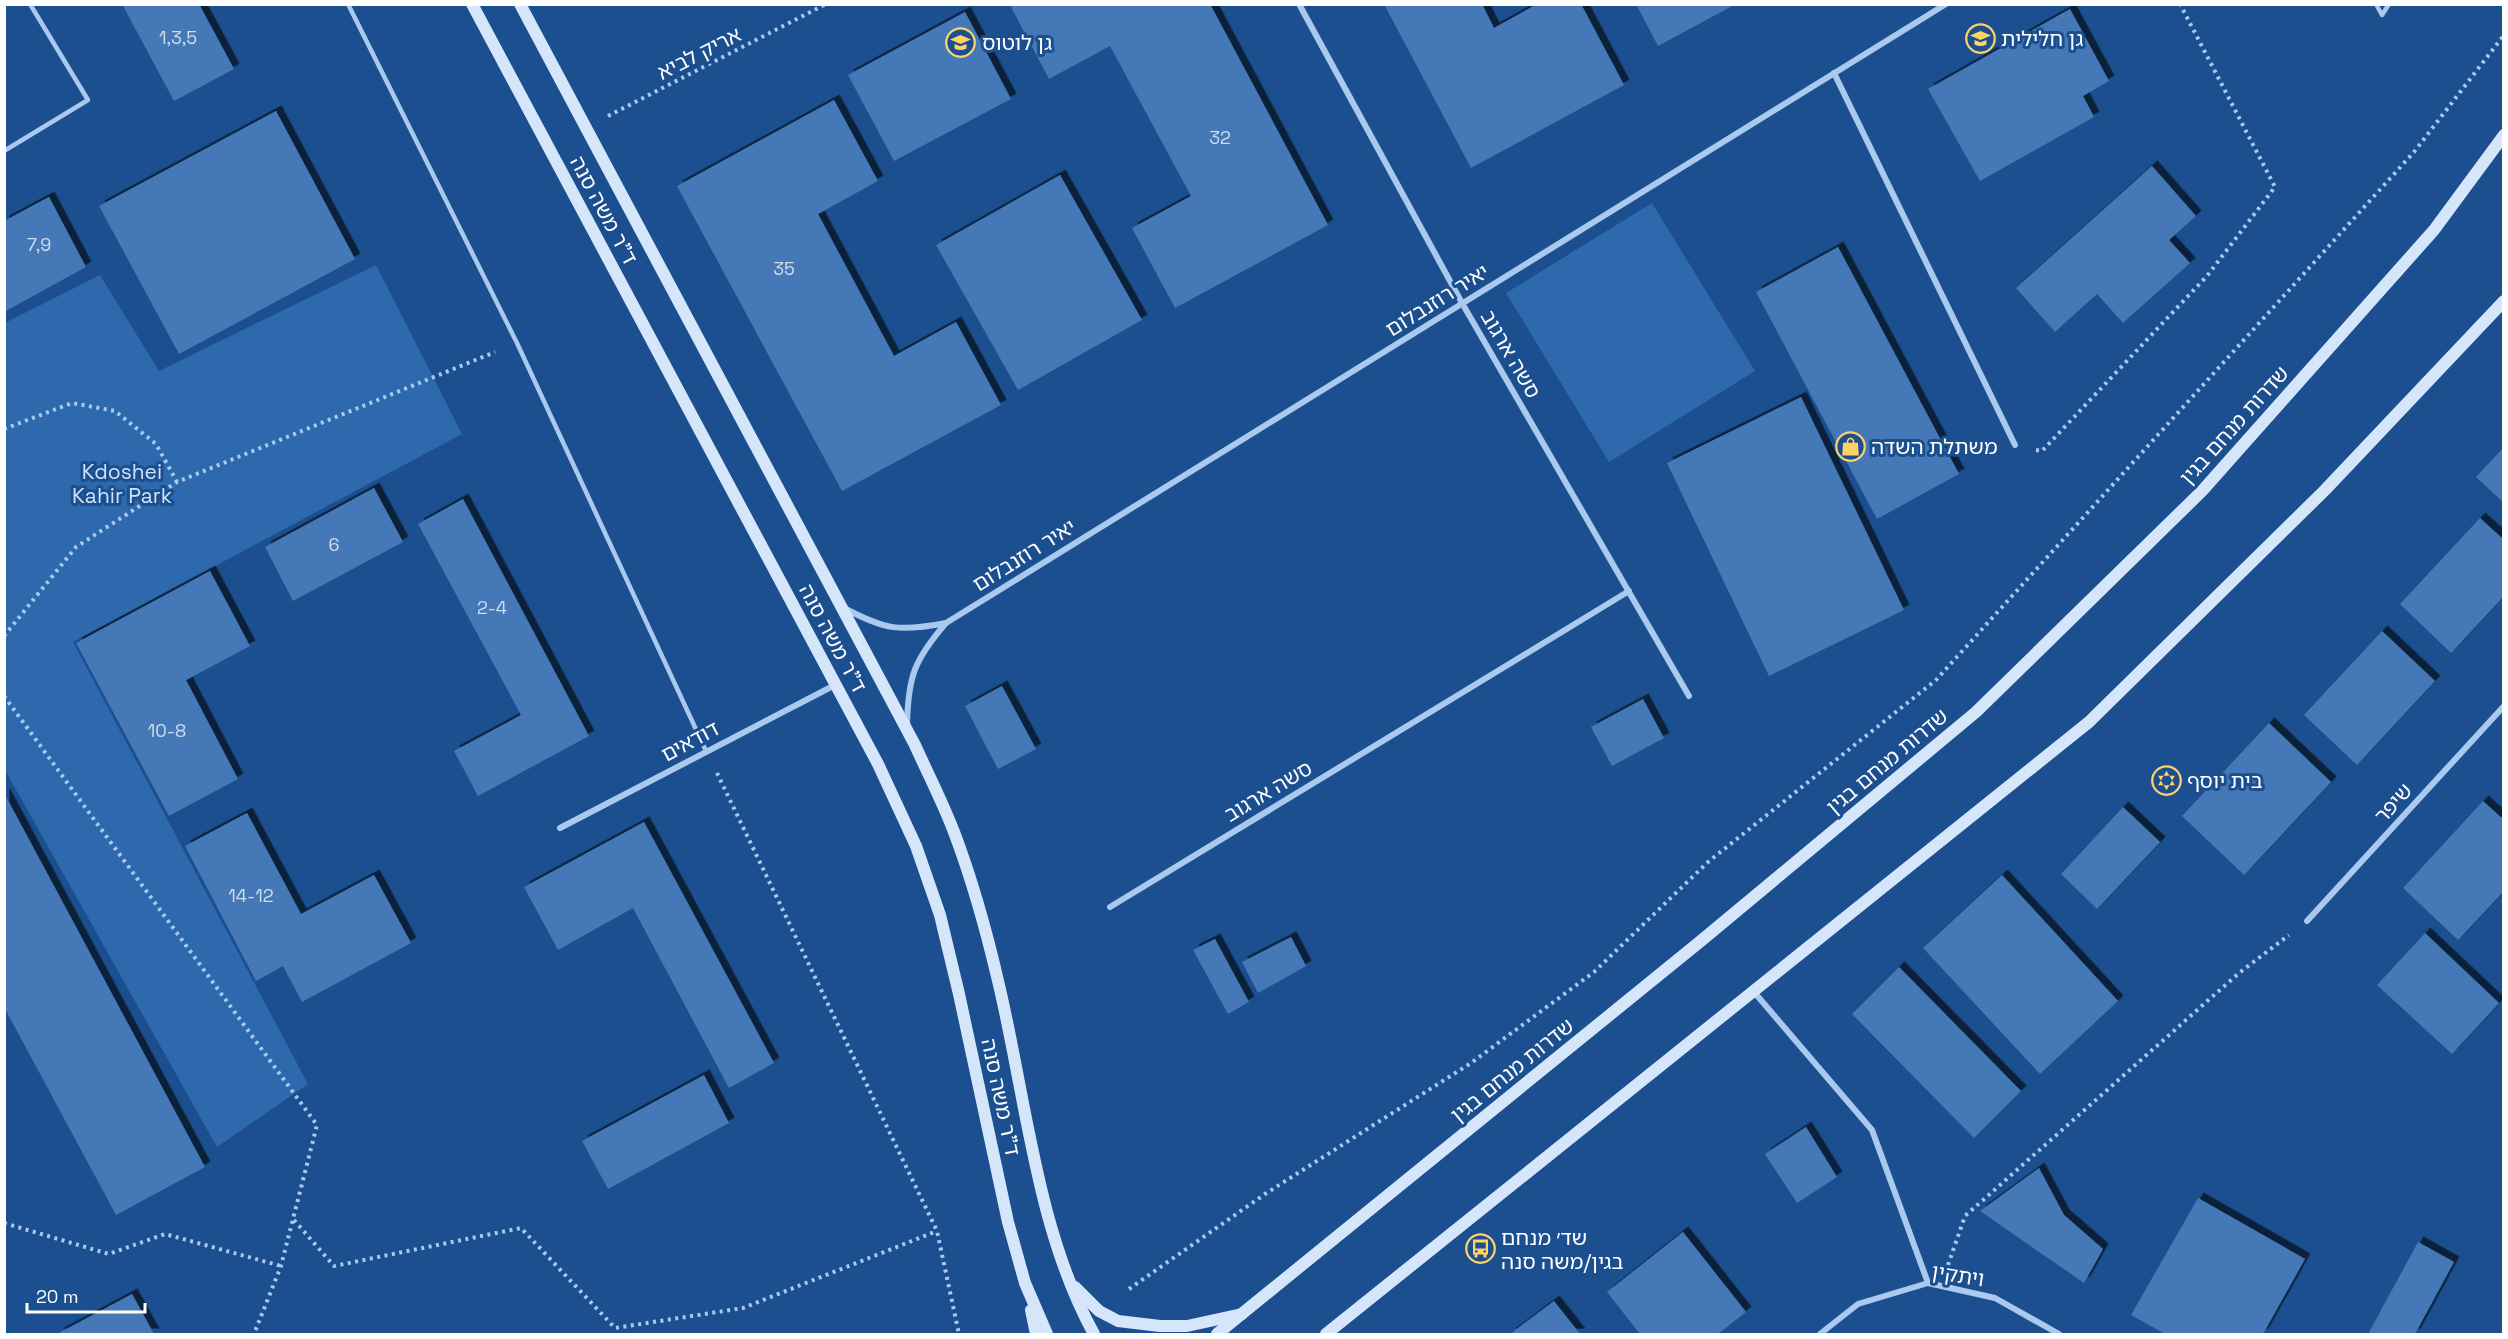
<svg xmlns="http://www.w3.org/2000/svg" width="2508" height="1339" font-family="'Space Grotesk','Noto Sans Hebrew',sans-serif">
	<style>
		.green { fill: #2e69ad }
		.building { fill: #4478b7; filter: url(#shadow) }
		.lines { fill: none; stroke-linecap: round; stroke-linejoin: round }
		.path { stroke: #a9c9ee; stroke-width: 4; stroke-dasharray: 3 4.5; stroke-linecap: butt }
		.lane { stroke: #a9c9ee; stroke-width: 4.5 }
		.street { stroke: #a9c9ee; stroke-width: 6 }
		.secondary { stroke: #d6e6fa; stroke-width: 12 }
		.labels { text-anchor: middle; dominant-baseline: central; stroke-width: 6; stroke-linejoin: round; paint-order: stroke }
		.number-label { font-size: 18px; fill: #d0dded }
		.poi-label { font-size: 21px; fill: #fff; stroke: #1b4f8f; text-anchor: start }
		.street-label { font-size: 21px; fill: #fff; stroke: #1b4f8f }
		.park-label { font-size: 21px; fill: #cfe3fa; stroke: #1b4f8f }
	</style>
	<defs>
		<filter id="shadow"><feDropShadow dx="5.5" dy="-5.5" stdDeviation="0" flood-color="#0009"/></filter>
	</defs>
	<rect width="100%" height="100%" fill="#1b4f8f"/>
	<g class="green">
		<path d="M 1652,203 L 1755,371 L 1609,462 L 1506,293 Z"/>
		<path d="M 376,265 L 462,434 L 73,642 L 308,1084 L 217,1147 L 5,770 L 5,323 L 100,275 L 159,371 Z"/>
	</g>
	<g class="building">
		<path d="M 122,4 L 199,4 L 234,69 L 174,101 Z"/>
		<path d="M 1016,4 L 1210,4 L 1328,225 L 1175,308 L 1132,228 L 1191,196 L 1110,46 L 1049,79 L 1011,7 Z"/>
		<path d="M 1384,4 L 1482,4 L 1494,28 L 1537,4 L 1581,4 L 1624,85 L 1471,168 Z"/>
		<path d="M 1636,4 L 1736,4 L 1658,46 Z"/>
		<path d="M 2070,9 L 2109,81 L 2083,96 L 2094,117 L 1980,181 L 1928,89 Z"/>
		<path d="M 965,12 L 1011,99 L 894,161 L 848,75 Z"/>
		<path d="M 834,100 L 878,181 L 818,214 L 894,356 L 956,322 L 1001,405 L 842,491 L 677,186 Z"/>
		<path d="M 276,111 L 355,259 L 179,354 L 99,206 Z"/>
		<path d="M 2152,166 L 2196,216 L 2169,240 L 2190,263 L 2123,323 L 2097,294 L 2055,332 L 2016,288 Z"/>
		<path d="M 1060,175 L 1142,320 L 1018,390 L 936,245 Z"/>
		<path d="M 49,197 L 86,267 L 4,312 L 4,221 Z"/>
		<path d="M 1838,247 L 1959,474 L 1877,519 L 1756,292 Z"/>
		<path d="M 1801,397 L 1904,610 L 1769,676 L 1667,463 Z"/>
		<path d="M 2504,447 L 2504,503 L 2476,477 Z"/>
		<path d="M 374,488 L 403,542 L 293,601 L 265,547 Z"/>
		<path d="M 463,499 L 589,736 L 478,796 L 454,751 L 521,715 L 418,524 Z"/>
		<path d="M 2480,518 L 2504,540 L 2504,596 L 2451,653 L 2400,604 Z"/>
		<path d="M 210,571 L 250,646 L 186,680 L 238,779 L 169,816 L 76,643 Z"/>
		<path d="M 2382,631 L 2435,681 L 2357,765 L 2304,715 Z"/>
		<path d="M 1002,686 L 1036,749 L 998,769 L 965,706 Z"/>
		<path d="M 1643,699 L 1664,738 L 1612,766 L 1591,727 Z"/>
		<path d="M 2269,723 L 2331,782 L 2244,875 L 2182,816 Z"/>
		<path d="M 4,793 L 205,1167 L 116,1215 L 4,1007 Z"/>
		<path d="M 2483,801 L 2504,820 L 2504,891 L 2458,940 L 2403,888 Z"/>
		<path d="M 2123,807 L 2160,842 L 2097,909 L 2061,874 Z"/>
		<path d="M 247,813 L 301,914 L 374,875 L 411,943 L 302,1002 L 283,966 L 256,981 L 185,846 Z"/>
		<path d="M 644,822 L 774,1063 L 729,1088 L 633,908 L 558,950 L 524,887 Z"/>
		<path d="M 2002,875 L 2118,1001 L 2040,1074 L 1923,948 Z"/>
		<path d="M 2425,933 L 2499,1003 L 2452,1054 L 2377,985 Z"/>
		<path d="M 1291,937 L 1306,966 L 1258,993 L 1242,962 Z"/>
		<path d="M 1215,939 L 1249,1002 L 1228,1014 L 1193,950 Z"/>
		<path d="M 1899,967 L 2021,1091 L 1974,1138 L 1852,1014 Z"/>
		<path d="M 704,1075 L 729,1123 L 608,1189 L 582,1141 Z"/>
		<path d="M 1806,1127 L 1837,1177 L 1797,1203 L 1765,1154 Z"/>
		<path d="M 2039,1168 L 2064,1215 L 2103,1249 L 2084,1283 L 1980,1211 Z"/>
		<path d="M 2198,1198 L 2305,1259 L 2263,1334 L 2165,1334 L 2131,1315 Z"/>
		<path d="M 1683,1232 L 1746,1312 L 1718,1334 L 1640,1334 L 1607,1292 Z"/>
		<path d="M 2418,1242 L 2454,1262 L 2415,1334 L 2368,1334 Z"/>
		<path d="M 132,1294 L 154,1334 L 57,1334 Z"/>
		<path d="M 1554,1301 L 1580,1334 L 1510,1334 Z"/>
	</g>
	<g class="lines">
		<g class="path">
			<path d="M 608,116 L 826,4"/>
			<path d="M 4,429 L 72,403 L 115,411 L 156,444 L 177,482"/>
			<path d="M 2036,450 L 2042,451 L 2207,276 L 2275,187 L 2180,4"/>
			<path d="M 4,636 L 76,547 L 177,482 L 495,352"/>
			<path d="M 4,696 L 317,1125 L 281,1266 L 254,1334"/>
			<path d="M 717,773 L 937,1231 L 959,1334"/>
			<path d="M 294,1220 L 334,1266 L 521,1228 L 615,1328 L 743,1308 L 937,1231"/>
			<path d="M 4,1223 L 109,1254 L 165,1234 L 281,1266"/>
			<path d="M 1948,1265 L 1965,1216 L 2239,973 L 2289,935"/>
			<path d="M 1129,1289 L 1265,1194 L 1471,1063 L 1594,972 L 1708,862 L 1936,680 L 2414,152 L 2504,35"/>
		</g>
		<g class="lane">
			<path d="M 348,4 L 517,343 L 706,751"/>
			<path d="M 2376,4 L 2382,15 L 2389,4"/>
			<path d="M 4,151 L 88,100 L 30,4"/>
		</g>
		<g class="street">
			<path d="M 1299,4 L 1462,303 L 1689,696"/>
			<path d="M 1834,73 L 2015,445"/>
			<path d="M 844,608 C 885,630 900,632 946,623"/>
			<path d="M 907,725 C 908,677 914,660 946,623 L 1946,4"/>
			<path d="M 560,828 L 835,685"/>
			<path d="M 1110,907 L 1629,591"/>
			<path d="M 2307,921 L 2504,706"/>
			<path d="M 1754,992 L 1872,1130 L 1928,1283"/>
			<path d="M 1820,1334 L 1858,1304 L 1928,1283 L 1995,1298 L 2059,1334"/>
		</g>
		<g class="secondary">
			<path d="M 472,4 L 878,764 L 916,846 L 940,915 L 959,994 L 1008,1222 L 1025,1283 L 1047,1334"/>
			<path d="M 520,4 L 915,745 C 928,774 943,803 954,832 C 973,882 987,933 999,985 C 1026,1099 1037,1231 1094,1334"/>
			<path d="M 1075,1287 L 1099,1311 L 1118,1321 L 1160,1326 L 1187,1326 L 1242,1314"/>
			<path d="M 1031,1310 L 1036,1334"/>
			<path d="M 1217,1334 L 1702,940 L 1976,712 L 2202,491 L 2434,230 L 2504,135"/>
			<path d="M 1326,1334 L 2089,722 L 2325,490 L 2504,301"/>
		</g>
	</g>
	<defs>
		<symbol id="school-ring" viewBox="-11 -11 22 22"><circle r="9.5" fill="#1b4f8f" stroke="#ffd166" stroke-width="1.5"/><path d="M0-5L7-2L0 1L-7-2ZM-4 1L0 2.5L4 1V4Q0 6-4 4Z" fill="#ffd166"/></symbol>
		<symbol id="shop-ring" viewBox="-11 -11 22 22"><circle r="9.5" fill="#1b4f8f" stroke="#ffd166" stroke-width="1.5"/><path d="M-5-2.5h2.3a2.7 3.5 0 0 1 5.4 0H5L5.5 6h-11ZM-1.5-2.5h3a1.5 2.3 0 0 0-3 0Z" fill="#ffd166"/></symbol>
		<symbol id="synagogue-ring" viewBox="-11 -11 22 22"><circle r="9.5" fill="#1b4f8f" stroke="#ffd166" stroke-width="1.5"/><path d="M0-6.5L5.6 3.2H-5.6ZM0 6.5L5.6-3.2H-5.6Z" fill="#ffd166"/></symbol>
		<symbol id="bus-ring" viewBox="-11 -11 22 22"><circle r="9.5" fill="#1b4f8f" stroke="#ffd166" stroke-width="1.5"/><path d="M-5-6H5V4H4V6H2V4H-2V6H-4V4H-5ZM-3.5-4V0h7V-4ZM-3.5 1.2v1.5H-2V1.2ZM2 1.2v1.5H3.5V1.2Z" fill="#ffd166"/></symbol>
	</defs>
	<g fill-rule="evenodd">
		<use href="#school-ring" x="1964" y="22" width="33" height="33"/>
		<use href="#school-ring" x="944" y="26" width="33" height="33"/>
		<use href="#shop-ring" x="1834" y="430" width="33" height="33"/>
		<use href="#synagogue-ring" x="2150" y="764" width="33" height="33"/>
		<use href="#bus-ring" x="1464" y="1232" width="33" height="33"/>
	</g>
	<g class="labels">
		<g class="number-label">
			<text x="178" y="37">1,3,5</text>
			<text x="1220" y="137">32</text>
			<text x="39" y="244">7,9</text>
			<text x="784" y="268">35</text>
			<text x="334" y="544">6</text>
			<text x="492" y="607">2-4</text>
			<text x="167" y="730">10-8</text>
			<text x="251" y="895">14-12</text>
		</g>
		<g class="poi-label">
			<text x="2001" y="38">גן חלילית</text>
			<text x="982" y="42">גן לוטוס</text>
			<text x="1871" y="446">משתלת השדה</text>
			<text x="2187" y="780">בית יוסף</text>
			<text x="1501" y="1237">שד׳ מנחם<tspan x="1501" dy="24">בגין/משה סנה</tspan></text>
		</g>
		<g class="street-label">
			<text transform="translate(699 53) rotate(-27)">אריק לביא</text>
			<text transform="translate(604 210) rotate(62)">ד"ר משה סנה</text>
			<text transform="translate(1437 300) rotate(-32)">יאיר רוזנבלום</text>
			<text transform="translate(1511 354) rotate(60)">סשה ארגוב</text>
			<text transform="translate(2234 425) rotate(-48)">שדרות מנחם בגין</text>
			<text transform="translate(1024 555) rotate(-32)">יאיר רוזנבלום</text>
			<text transform="translate(833 638) rotate(62)">ד"ר משה סנה</text>
			<text transform="translate(690 741) rotate(-28)">דודאים</text>
			<text transform="translate(1887 761) rotate(-40)">שדרות מנחם בגין</text>
			<text transform="translate(1268 791) rotate(-31)">סשה ארגוב</text>
			<text transform="translate(2393 803) rotate(-48)">שיפר</text>
			<text transform="translate(1512 1070) rotate(-39)">שדרות מנחם בגין</text>
			<text transform="translate(1001 1097) rotate(78)">ד"ר משה סנה</text>
			<text transform="translate(1958 1275) rotate(9)">ויתקין</text>
		</g>
		<g class="park-label">
			<text x="122" y="471">Kdoshei<tspan x="122" dy="24">Kahir Park</tspan></text>
		</g>
	</g>
	<rect width="2508" height="1339" fill="none" stroke="#ffffff" stroke-width="12"/>
	<path d="M27 1303v9h118v-9" fill="none" stroke="#ffffff" stroke-width="3"/>
	<text x="36" y="1303" font-size="18" fill="#ffffff" stroke="#1b4f8f" stroke-width="4.5" paint-order="stroke">20 m</text>
</svg>
